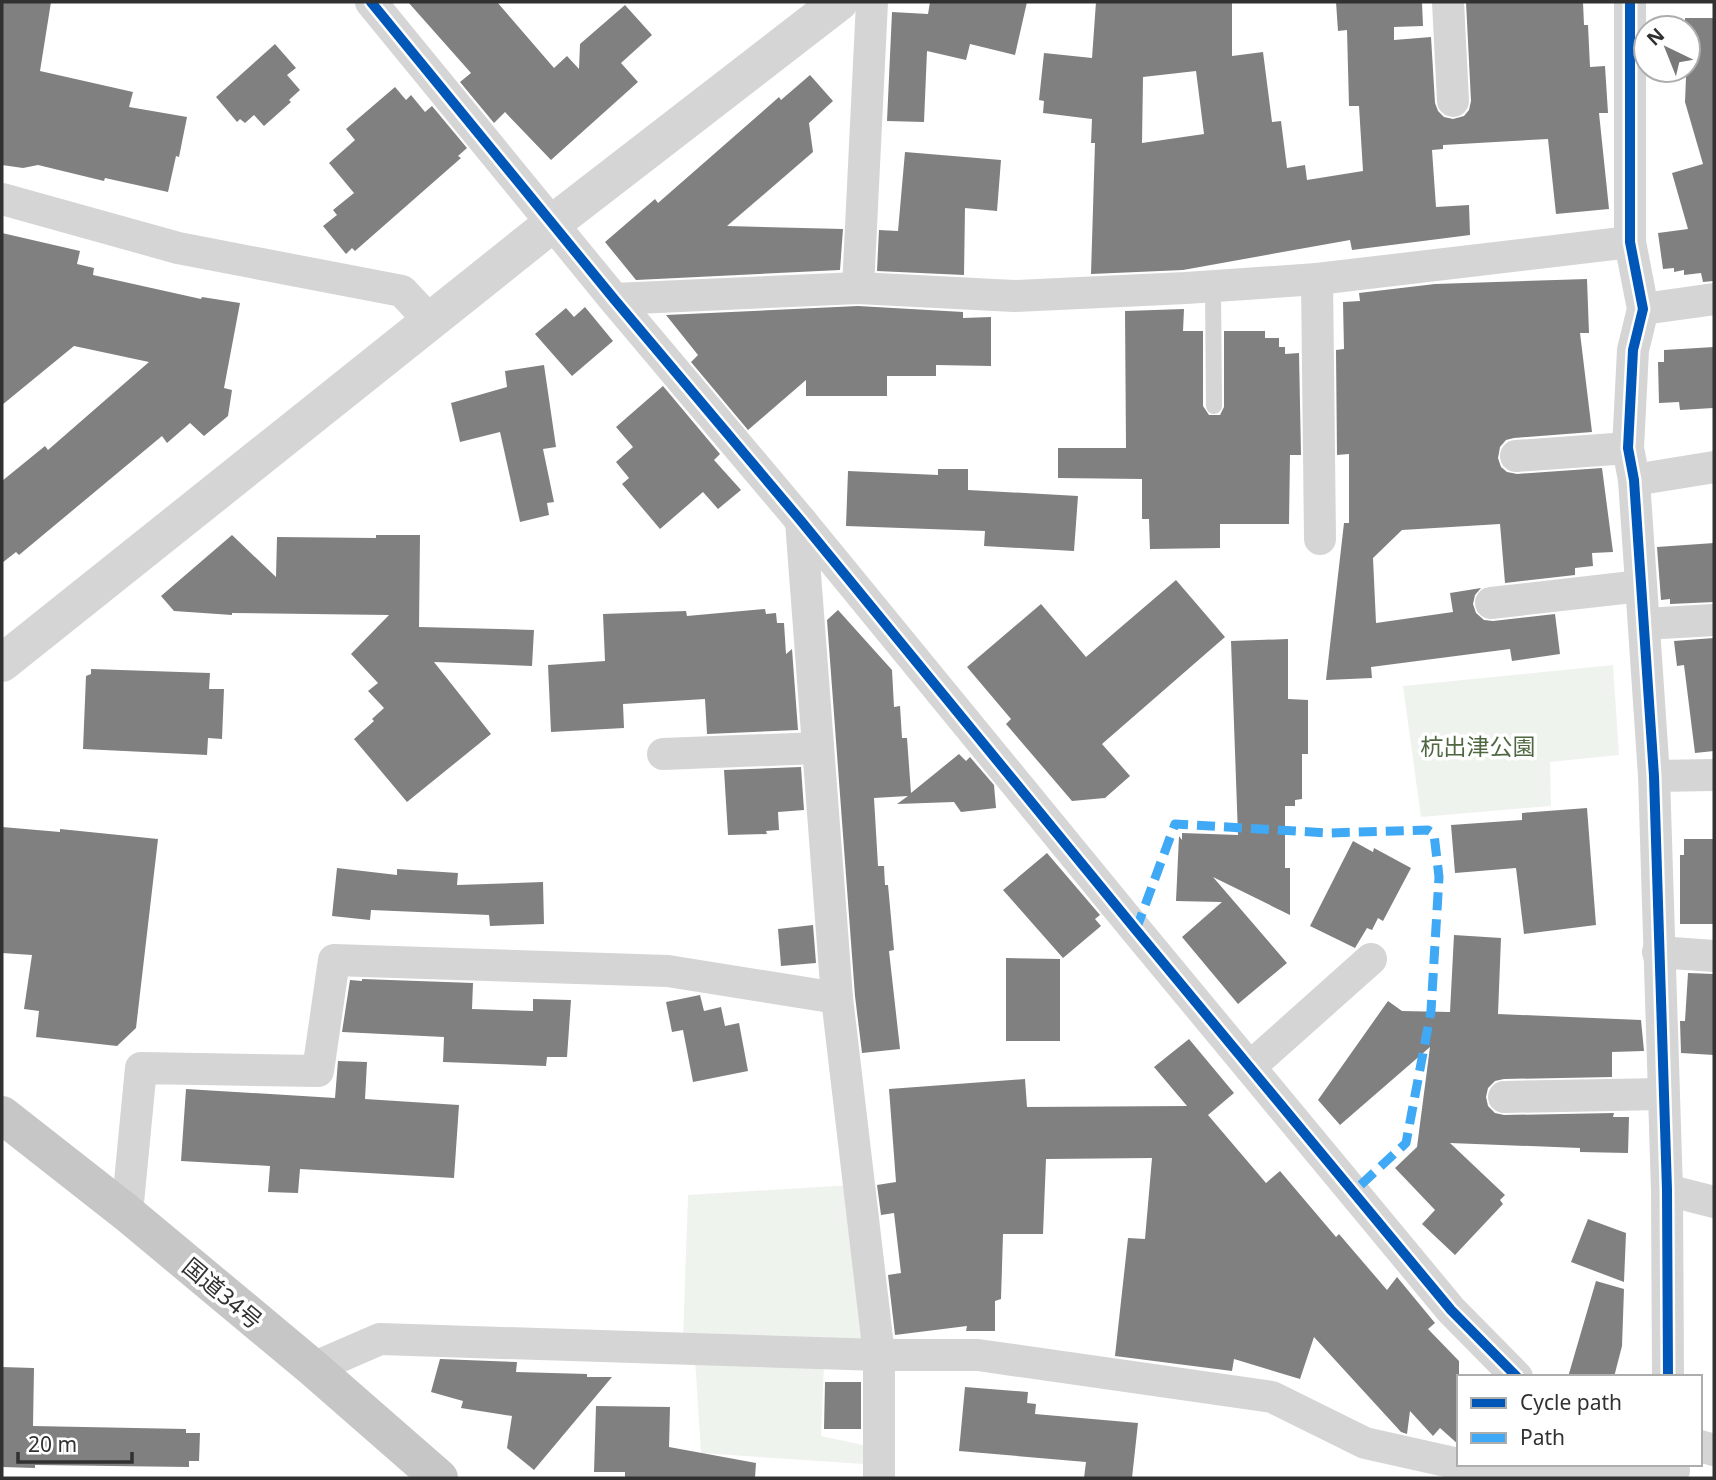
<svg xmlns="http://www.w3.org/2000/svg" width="1716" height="1480" font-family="'Noto Sans','Noto Sans JP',sans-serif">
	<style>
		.green { fill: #eff3ed }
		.building { fill: #808080; fill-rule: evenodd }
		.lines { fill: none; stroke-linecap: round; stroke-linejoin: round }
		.service { stroke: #d5d5d5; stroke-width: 16 }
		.minor { stroke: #d5d5d5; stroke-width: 32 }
		.tertiary { stroke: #d5d5d5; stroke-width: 38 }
		.trunk { stroke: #c6c6c6; stroke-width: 38 }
		.quiet { stroke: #3fa9f5; stroke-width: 9; stroke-dasharray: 18 9; stroke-linecap: butt }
		.cycleway-casing { stroke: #fff; stroke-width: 15 }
		.cycleway { stroke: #0057b8; stroke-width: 10 }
		.labels { text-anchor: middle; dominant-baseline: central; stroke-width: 7; stroke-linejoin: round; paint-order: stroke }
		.park-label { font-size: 23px; fill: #4f6842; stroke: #fff }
		.street-label { font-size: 23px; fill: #313131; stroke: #fff }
	</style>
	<rect width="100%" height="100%" fill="#fff"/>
	<g class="green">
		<path d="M 1613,665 L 1619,755 L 1550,762 L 1551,806 L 1421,817 L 1403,686 Z"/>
		<path d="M 852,1185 L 869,1346 L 683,1339 L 688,1195 Z"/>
		<path d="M 695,1359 L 824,1365 L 821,1436 L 863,1445 L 863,1464 L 701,1453 Z"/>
	</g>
	<g class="building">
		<path d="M 2,2 L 51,2 L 40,71 L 133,92 L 129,107 L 187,117 L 179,157 L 176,156 L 168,192 L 105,178 L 104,181 L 38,165 L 23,168 L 2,165 Z"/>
		<path d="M 408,2 L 497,2 L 554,68 L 567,56 L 579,69 L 580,44 L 625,5 L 652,35 L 621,63 L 638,82 L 551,160 L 505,112 L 494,123 L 460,82 L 471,73 Z"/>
		<path d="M 930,2 L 1027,2 L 1015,55 L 970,44 L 966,60 L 927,51 L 924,122 L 887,121 L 892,12 L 928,14 Z"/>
		<path d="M 1096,2 L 1232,2 L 1232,56 L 1263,52 L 1272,122 L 1281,121 L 1287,168 L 1305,165 L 1307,180 L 1363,171 L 1359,106 L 1349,106 L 1347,30 L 1338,31 L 1336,2 L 1422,2 L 1423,26 L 1394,27 L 1394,40 L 1431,37 L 1435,103 L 1438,111 L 1444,117 L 1453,119 L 1464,116 L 1469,110 L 1471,101 L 1466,2 L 1583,2 L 1584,25 L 1588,25 L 1590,67 L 1605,66 L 1608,113 L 1599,113 L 1609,209 L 1556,214 L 1548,139 L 1443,145 L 1443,149 L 1432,150 L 1436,207 L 1469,205 L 1470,235 L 1352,250 L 1350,240 L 1183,270 L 1091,274 L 1095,143 L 1091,143 L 1092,119 L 1043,113 L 1044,101 L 1039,100 L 1044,53 L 1092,58 ZM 1196,71 L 1204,134 L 1142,143 L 1143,77 Z"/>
		<path d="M 1685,18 L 1714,18 L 1714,281 L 1703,282 L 1701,273 L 1684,275 L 1684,270 L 1674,272 L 1674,268 L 1663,269 L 1658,233 L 1688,229 L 1672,173 L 1703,164 L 1685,102 L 1688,28 L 1685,28 Z"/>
		<path d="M 275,44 L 296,68 L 287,75 L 300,90 L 289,100 L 291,102 L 264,126 L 254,115 L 245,123 L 240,119 L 237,122 L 216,97 Z"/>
		<path d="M 810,75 L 833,101 L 809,123 L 813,152 L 727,226 L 843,229 L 840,270 L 636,280 L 605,242 L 655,199 L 658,203 L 779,97 L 781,100 Z"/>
		<path d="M 395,87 L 406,100 L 411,95 L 425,112 L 432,106 L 467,148 L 458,156 L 461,158 L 355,251 L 352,248 L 346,254 L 323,226 L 337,215 L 333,210 L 354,193 L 329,163 L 355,140 L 346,129 Z"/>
		<path d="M 905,152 L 1001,160 L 997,211 L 965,208 L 964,275 L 877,271 L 879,230 L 898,231 Z"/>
		<path d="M 2,233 L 80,251 L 77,264 L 94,268 L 93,275 L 201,299 L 202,297 L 240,303 L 224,388 L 232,390 L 228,416 L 204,436 L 190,423 L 167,443 L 162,436 L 19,555 L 16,552 L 2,563 L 2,481 L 45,446 L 48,450 L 149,362 L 74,346 L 2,405 Z"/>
		<path d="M 1587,279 L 1589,333 L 1580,333 L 1592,432 L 1514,438 L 1506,440 L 1500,447 L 1498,458 L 1501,467 L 1507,472 L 1517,474 L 1602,468 L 1613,552 L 1592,553 L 1593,566 L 1575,568 L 1575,575 L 1505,583 L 1500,524 L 1402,530 L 1373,558 L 1376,623 L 1453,612 L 1450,593 L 1481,588 L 1475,595 L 1473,604 L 1476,613 L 1484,620 L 1493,621 L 1555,614 L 1560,654 L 1512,661 L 1510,649 L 1371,667 L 1372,678 L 1326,680 L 1344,523 L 1349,523 L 1349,454 L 1337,455 L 1336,350 L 1344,349 L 1343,302 L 1360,301 L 1359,293 L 1435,284 Z"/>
		<path d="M 858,306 L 963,312 L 963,318 L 991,317 L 991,366 L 936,365 L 936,376 L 887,376 L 887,396 L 806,396 L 806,380 L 748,430 L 691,362 L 698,355 L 666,315 Z"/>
		<path d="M 585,307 L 613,341 L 572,376 L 535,334 L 566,308 L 574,317 Z"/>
		<path d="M 1184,309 L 1183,331 L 1203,331 L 1203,406 L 1209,415 L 1220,415 L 1224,407 L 1224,331 L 1265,331 L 1265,338 L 1279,338 L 1279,347 L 1285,347 L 1285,354 L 1299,353 L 1301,455 L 1290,455 L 1289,524 L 1220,524 L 1220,548 L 1150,549 L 1149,519 L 1142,519 L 1142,479 L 1058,478 L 1058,448 L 1126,448 L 1125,311 Z"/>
		<path d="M 1714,347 L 1713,408 L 1680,410 L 1679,402 L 1659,403 L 1658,362 L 1664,362 L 1664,350 Z"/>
		<path d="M 544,365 L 556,447 L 543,449 L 554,502 L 547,503 L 549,515 L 520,522 L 500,432 L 460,442 L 451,403 L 507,387 L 505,371 Z"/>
		<path d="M 663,386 L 720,454 L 714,460 L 741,490 L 718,509 L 703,492 L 660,529 L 622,484 L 629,478 L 616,462 L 633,447 L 616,427 Z"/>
		<path d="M 938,469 L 968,469 L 968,490 L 1078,496 L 1074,551 L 984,546 L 985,531 L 846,526 L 848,471 L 938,475 Z"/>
		<path d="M 232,535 L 276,577 L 277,537 L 376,538 L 376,535 L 420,535 L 419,627 L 534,630 L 532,666 L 434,662 L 491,734 L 407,802 L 354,739 L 374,721 L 372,719 L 384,708 L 368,691 L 378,683 L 351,654 L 389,615 L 232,613 L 232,615 L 174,611 L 161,596 Z"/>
		<path d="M 1714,543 L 1714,602 L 1670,604 L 1670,599 L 1661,600 L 1657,547 Z"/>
		<path d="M 1176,580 L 1225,637 L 1102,744 L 1130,776 L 1105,798 L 1072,801 L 1006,724 L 1011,719 L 967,667 L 1041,604 L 1086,657 Z"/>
		<path d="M 765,609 L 766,614 L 776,613 L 777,623 L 784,623 L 786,654 L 792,649 L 798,730 L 707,734 L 705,699 L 623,704 L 624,728 L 551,732 L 548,665 L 605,661 L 603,614 L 686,611 L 687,616 Z"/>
		<path d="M 838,610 L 892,670 L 894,707 L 900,706 L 902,738 L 907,738 L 911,793 L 959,754 L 966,761 L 970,757 L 994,785 L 996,808 L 961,812 L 954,802 L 897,804 L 908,796 L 874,798 L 878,866 L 884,866 L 885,885 L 888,885 L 894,950 L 889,951 L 900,1049 L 862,1053 L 855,996 L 827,620 Z"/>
		<path d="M 1714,638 L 1714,751 L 1695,753 L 1684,665 L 1677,666 L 1674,641 Z"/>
		<path d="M 1288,639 L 1288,699 L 1308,700 L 1308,754 L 1302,754 L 1302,799 L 1295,800 L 1295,806 L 1285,806 L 1285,868 L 1290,868 L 1290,915 L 1213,877 L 1287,963 L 1238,1004 L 1182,937 L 1222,902 L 1176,901 L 1179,836 L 1182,840 L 1182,833 L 1238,835 L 1231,641 Z"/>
		<path d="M 91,669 L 210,673 L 209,689 L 224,689 L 222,739 L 208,738 L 207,755 L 83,749 L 86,676 L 91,674 Z"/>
		<path d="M 801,767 L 804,810 L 778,812 L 779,830 L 766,831 L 767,834 L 728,835 L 724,770 Z"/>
		<path d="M 1587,808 L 1596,925 L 1524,934 L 1516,868 L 1455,873 L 1451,825 L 1522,820 L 1522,813 Z"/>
		<path d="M 2,827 L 60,832 L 60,829 L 158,839 L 136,1028 L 117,1046 L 36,1037 L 39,1011 L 24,1009 L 32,955 L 2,953 Z"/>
		<path d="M 1684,839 L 1714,839 L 1714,924 L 1680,924 L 1680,855 L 1684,855 Z"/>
		<path d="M 1353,841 L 1373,852 L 1374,848 L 1411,868 L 1383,921 L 1378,918 L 1372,930 L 1367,928 L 1355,948 L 1310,926 Z"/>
		<path d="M 1047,853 L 1100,915 L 1095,919 L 1101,926 L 1063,958 L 1003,890 Z"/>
		<path d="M 337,868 L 397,875 L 397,869 L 458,873 L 457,885 L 543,882 L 544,924 L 490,926 L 489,915 L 371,910 L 370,920 L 332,916 Z"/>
		<path d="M 813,925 L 816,963 L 781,966 L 778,929 Z"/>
		<path d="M 1454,935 L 1501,938 L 1498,1014 L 1641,1020 L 1644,1051 L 1612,1052 L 1612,1077 L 1504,1079 L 1495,1081 L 1488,1088 L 1486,1097 L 1488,1106 L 1495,1113 L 1504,1115 L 1614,1113 L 1613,1117 L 1629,1117 L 1628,1153 L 1580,1152 L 1580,1148 L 1450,1143 L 1505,1195 L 1500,1200 L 1503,1204 L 1455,1255 L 1422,1224 L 1435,1210 L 1395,1168 L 1417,1147 L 1430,1047 L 1340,1125 L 1318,1100 L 1388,1001 L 1402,1011 L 1450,1012 Z"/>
		<path d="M 1006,958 L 1060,959 L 1060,1041 L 1006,1041 Z"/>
		<path d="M 1688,973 L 1714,974 L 1714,1055 L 1681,1053 L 1680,1021 L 1685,1021 Z"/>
		<path d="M 362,979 L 473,983 L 472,1009 L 533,1011 L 533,999 L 571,1000 L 567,1057 L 547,1057 L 546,1066 L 443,1062 L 444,1037 L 342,1032 L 350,980 L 362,981 Z"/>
		<path d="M 700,995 L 704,1011 L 721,1007 L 725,1026 L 739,1023 L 748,1071 L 693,1082 L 683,1030 L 672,1032 L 666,1002 Z"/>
		<path d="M 1189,1039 L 1234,1093 L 1208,1115 L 1266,1183 L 1280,1171 L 1336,1237 L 1339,1234 L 1387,1290 L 1397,1277 L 1435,1323 L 1428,1329 L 1459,1361 L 1459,1445 L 1440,1428 L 1433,1436 L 1410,1411 L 1407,1434 L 1401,1432 L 1314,1337 L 1300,1379 L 1234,1359 L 1232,1371 L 1115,1356 L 1128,1238 L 1145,1239 L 1152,1158 L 1046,1159 L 1043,1234 L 1003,1234 L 1001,1299 L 995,1301 L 995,1331 L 966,1331 L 967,1326 L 895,1335 L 888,1275 L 901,1273 L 894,1213 L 881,1215 L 877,1185 L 896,1182 L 889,1089 L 1025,1079 L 1027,1107 L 1187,1106 L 1154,1067 Z"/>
		<path d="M 338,1061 L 367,1062 L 365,1099 L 459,1105 L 454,1178 L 300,1169 L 298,1193 L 268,1192 L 270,1166 L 181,1161 L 186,1089 L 335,1098 Z"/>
		<path d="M 1588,1219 L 1626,1233 L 1624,1282 L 1571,1262 Z"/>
		<path d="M 1596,1281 L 1624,1289 L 1622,1346 L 1614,1377 L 1568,1377 Z"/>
		<path d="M 440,1359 L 517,1362 L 516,1372 L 587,1374 L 587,1377 L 612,1377 L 534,1470 L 507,1448 L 512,1416 L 461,1408 L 463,1401 L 431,1392 Z"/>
		<path d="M 2,1367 L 34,1368 L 33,1426 L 186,1429 L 186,1433 L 200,1433 L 199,1461 L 189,1461 L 189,1467 L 35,1465 L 35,1468 L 2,1467 Z"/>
		<path d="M 825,1382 L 861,1382 L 861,1429 L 824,1429 Z"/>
		<path d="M 965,1387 L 1028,1392 L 1027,1403 L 1036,1404 L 1035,1414 L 1138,1423 L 1132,1478 L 1084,1478 L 1086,1462 L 959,1451 Z"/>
		<path d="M 596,1406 L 670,1407 L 669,1447 L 756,1463 L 755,1478 L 625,1478 L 625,1472 L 594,1472 Z"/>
	</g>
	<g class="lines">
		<path class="service" d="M 1213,287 L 1214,406"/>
		<g class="minor">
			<path d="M 371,2 L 614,299 L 801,521 L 1136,930 L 1451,1310 L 1517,1377"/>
			<path d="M 1448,2 L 1453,101"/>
			<path d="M 1630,2 L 1630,242 L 1643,309 L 1633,350 L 1628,448 L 1634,480 L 1654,776 L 1667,1190 L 1668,1377"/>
			<path d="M 2,199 L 178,248 L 402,291 L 430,321"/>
			<path d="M 1317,279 L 1320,539"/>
			<path d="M 858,288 L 872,2"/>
			<path d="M 614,299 L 858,288 L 1014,296 L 1186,288 L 1317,279 L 1630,242"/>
			<path d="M 1643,309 L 1714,299"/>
			<path d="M 1516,456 L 1628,448"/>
			<path d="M 1634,480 L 1714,467"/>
			<path d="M 801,521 L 837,998 L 879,1355 L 879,1478"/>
			<path d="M 1491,603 L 1641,586"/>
			<path d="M 1644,624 L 1714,620"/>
			<path d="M 663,754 L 818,748"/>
			<path d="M 1654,776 L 1714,775"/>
			<path d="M 1658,952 L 1714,956"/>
			<path d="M 1250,1067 L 1371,959"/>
			<path d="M 1504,1097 L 1663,1094"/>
			<path d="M 1667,1190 L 1714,1202"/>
			<path d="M 127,1213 L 141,1068 L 318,1071 L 334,960 L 668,971 L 837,998"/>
			<path d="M 313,1368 L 380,1339 L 879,1355 L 978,1355 L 1272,1397 L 1365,1443 L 1459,1464"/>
			<path d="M 1700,1446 L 1714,1450"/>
			<path d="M 1460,1464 L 1486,1470 L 1580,1478"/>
			<path d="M 1601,1478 L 1674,1470"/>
		</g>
		<path class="tertiary" d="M 2,663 L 553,223 L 839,2"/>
		<path class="trunk" d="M 2,1115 L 127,1213 L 313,1368 L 439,1478"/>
		<path class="quiet" d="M 1136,930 L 1175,824 L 1329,833 L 1428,830 L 1434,834 L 1439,877 L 1431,1011 L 1406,1143 L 1353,1192"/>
		<defs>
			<g id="cycleway">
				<path d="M 371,2 L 614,299 L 801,521 L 1136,930 L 1451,1310 L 1517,1377"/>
				<path d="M 1630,2 L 1630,242 L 1643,309 L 1633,350 L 1628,448 L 1634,480 L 1654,776 L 1667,1190 L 1668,1377"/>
			</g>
		</defs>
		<use href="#cycleway" class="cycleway-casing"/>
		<use href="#cycleway" class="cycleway"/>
	</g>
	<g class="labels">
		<g class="park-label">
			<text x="1478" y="746">杭出津公園</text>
		</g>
		<g class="street-label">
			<text transform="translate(223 1293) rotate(40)">国道34号</text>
		</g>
	</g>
	<rect width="1716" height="1480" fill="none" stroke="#313131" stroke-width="7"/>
	<rect x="1457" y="1375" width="245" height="91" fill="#ffffff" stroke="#adadad" stroke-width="2"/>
	<rect x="1471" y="1398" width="35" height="10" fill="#0057b8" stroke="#adadad" stroke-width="2"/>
	<text x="1520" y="1410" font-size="21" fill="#313131">Cycle path</text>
	<rect x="1471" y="1433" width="35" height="10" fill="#3fa9f5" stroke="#adadad" stroke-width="2"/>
	<text x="1520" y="1445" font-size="21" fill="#313131">Path</text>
	<g transform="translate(1667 49) rotate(317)"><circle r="33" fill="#ffffff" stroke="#adadad" stroke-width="2"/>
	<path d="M0-5L12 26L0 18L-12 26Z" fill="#797979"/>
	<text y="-10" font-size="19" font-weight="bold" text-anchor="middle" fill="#313131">N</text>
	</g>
	<path d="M18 1452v10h114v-10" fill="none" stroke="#313131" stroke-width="3.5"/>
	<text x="28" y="1452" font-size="21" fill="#313131" stroke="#ffffff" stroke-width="5" paint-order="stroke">20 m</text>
</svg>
